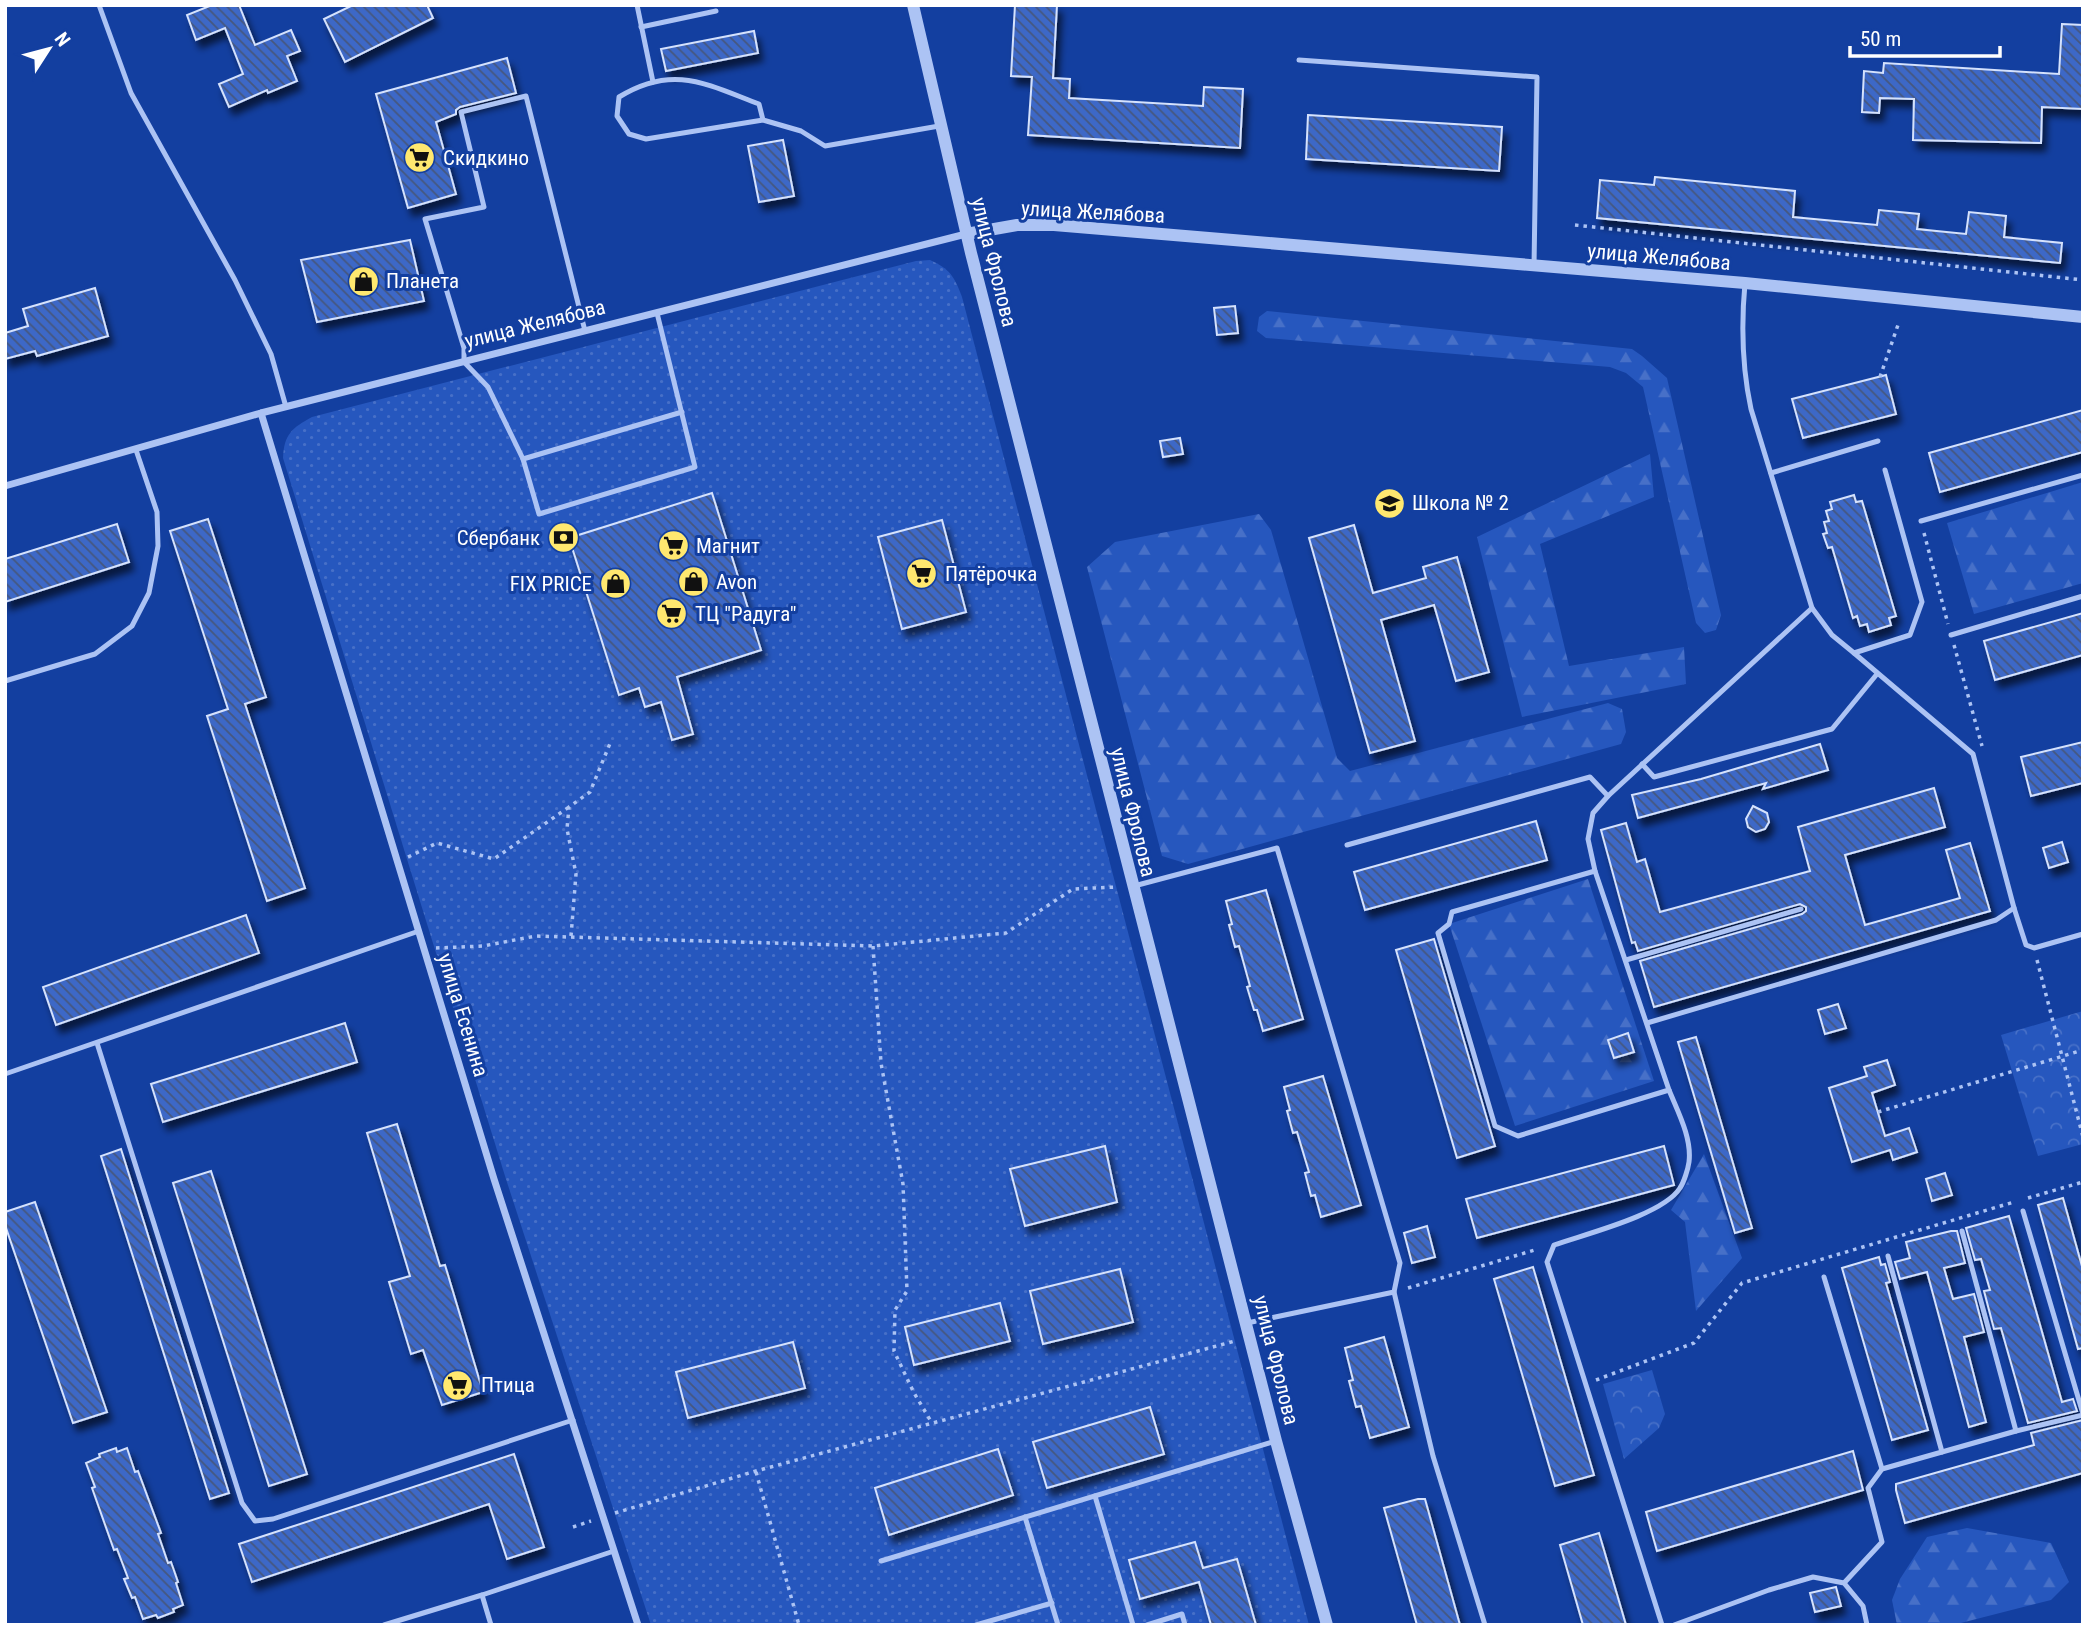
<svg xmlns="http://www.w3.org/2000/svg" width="2088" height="1630" font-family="'Roboto Condensed',sans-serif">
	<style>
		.grass { fill: url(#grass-dots) }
		.forest { fill: url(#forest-firs) }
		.park { fill: url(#park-crowns) }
		.building { fill: url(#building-back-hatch); stroke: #d5e2fd; stroke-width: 2; filter: url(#shadow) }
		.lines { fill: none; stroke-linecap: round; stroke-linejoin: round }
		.path { stroke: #acc3f4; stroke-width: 3.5; stroke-dasharray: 3.5 5; stroke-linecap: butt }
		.service { stroke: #acc3f4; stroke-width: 5 }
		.minor { stroke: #acc3f4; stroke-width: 7 }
		.tertiary { stroke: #acc3f4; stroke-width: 12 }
		.labels { text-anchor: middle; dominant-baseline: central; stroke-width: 6; stroke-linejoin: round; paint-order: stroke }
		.poi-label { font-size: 21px; fill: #fff; stroke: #133fa0; text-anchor: start }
		.street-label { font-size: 21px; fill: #fff; stroke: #133fa0 }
	</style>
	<defs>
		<pattern id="grass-dots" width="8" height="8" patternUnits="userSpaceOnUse" patternTransform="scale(1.75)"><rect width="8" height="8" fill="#2657be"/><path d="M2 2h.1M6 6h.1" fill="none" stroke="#4770c8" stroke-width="1.8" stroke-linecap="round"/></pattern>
		<pattern id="forest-firs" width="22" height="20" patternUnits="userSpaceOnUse" patternTransform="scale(1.75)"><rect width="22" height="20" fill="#2657be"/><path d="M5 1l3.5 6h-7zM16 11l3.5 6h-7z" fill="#4770c8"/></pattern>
		<pattern id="park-crowns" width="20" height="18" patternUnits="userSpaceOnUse" patternTransform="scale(1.75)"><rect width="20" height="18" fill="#2657be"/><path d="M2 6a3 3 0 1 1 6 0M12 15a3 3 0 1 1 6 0" fill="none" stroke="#4770c8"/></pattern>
		<pattern id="building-back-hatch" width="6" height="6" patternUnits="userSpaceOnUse" patternTransform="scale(1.75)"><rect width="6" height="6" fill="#3d68c7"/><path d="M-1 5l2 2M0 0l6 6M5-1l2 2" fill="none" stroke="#46577d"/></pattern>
		<filter id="shadow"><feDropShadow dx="4.5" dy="8" stdDeviation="3.5" flood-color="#0009"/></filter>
	</defs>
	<rect width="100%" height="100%" fill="#133fa0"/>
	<path class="grass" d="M 930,260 C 950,269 954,276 962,297 L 1309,1625 L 651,1625 L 505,1176 L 283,458 C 284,434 292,428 312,417 L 916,261 Z"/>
	<g class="forest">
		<path d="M 1267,311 L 1632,349 L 1642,356 L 1667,378 L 1721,615 L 1716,630 L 1705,633 L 1696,623 L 1643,387 L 1626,373 L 1610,367 L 1266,338 L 1257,331 L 1259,317 Z"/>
		<path d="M 1650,454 L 1654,497 L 1540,544 L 1569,666 L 1684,647 L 1686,684 L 1522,717 L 1477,537 Z"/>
		<path d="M 2083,482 L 2083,583 L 1974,614 L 1947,523 Z"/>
		<path d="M 1259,514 L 1271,530 L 1337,758 L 1350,771 L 1608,703 L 1622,709 L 1626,732 L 1621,744 L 1188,864 L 1162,856 L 1087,567 L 1115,542 Z"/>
		<path d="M 1588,879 L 1654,1081 L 1515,1126 L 1449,924 Z"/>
		<path d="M 1704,1154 L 1742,1258 L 1696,1311 L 1685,1222 L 1671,1210 Z"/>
		<path d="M 1967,1528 L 2051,1543 L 2069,1582 L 2051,1600 L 1953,1625 L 1897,1625 L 1892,1600 L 1900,1579 L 1927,1537 Z"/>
	</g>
	<g class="park">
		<path d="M 2083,1011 L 2083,1144 L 2038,1156 L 2001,1035 Z"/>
		<path d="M 1652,1370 L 1665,1414 L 1659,1428 L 1624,1459 L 1603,1384 Z"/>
	</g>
	<g class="building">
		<path d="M 212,5 L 239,5 L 255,45 L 291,30 L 300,51 L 287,56 L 297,81 L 268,93 L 267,90 L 229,107 L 219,84 L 243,74 L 225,28 L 196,40 L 187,15 Z"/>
		<path d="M 353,5 L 427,5 L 433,18 L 345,62 L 324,19 Z"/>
		<path d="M 1015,5 L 1057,5 L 1053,78 L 1070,79 L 1069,98 L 1203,106 L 1204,87 L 1243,89 L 1240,148 L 1028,135 L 1032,77 L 1011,76 Z"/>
		<path d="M 2062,24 L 2083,25 L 2083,109 L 2042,107 L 2041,143 L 1913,140 L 1914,99 L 1880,98 L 1879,113 L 1862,112 L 1864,71 L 1883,73 L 1884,63 L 2059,74 Z"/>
		<path d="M 754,31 L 758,53 L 666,71 L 661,49 Z"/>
		<path d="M 507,58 L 516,93 L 460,107 L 456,110 L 456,114 L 436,122 L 456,194 L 408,208 L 376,94 Z"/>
		<path d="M 1308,115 L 1502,127 L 1499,171 L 1306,159 Z"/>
		<path d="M 783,140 L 794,196 L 759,202 L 748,146 Z"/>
		<path d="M 1655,177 L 1795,191 L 1793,217 L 1877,225 L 1879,210 L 1919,214 L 1917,229 L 1966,234 L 1969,212 L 2006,216 L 2004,237 L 2062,243 L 2060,263 L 1597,218 L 1600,180 L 1654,185 Z"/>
		<path d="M 410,240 L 424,301 L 317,322 L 301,260 Z"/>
		<path d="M 95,288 L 108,336 L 37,356 L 35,351 L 5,359 L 5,333 L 28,326 L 23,309 Z"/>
		<path d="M 1235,306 L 1238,333 L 1217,335 L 1214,308 Z"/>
		<path d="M 1886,375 L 1896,414 L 1803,438 L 1792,399 Z"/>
		<path d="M 2083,410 L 2083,452 L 1940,492 L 1929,453 Z"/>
		<path d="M 1180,438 L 1183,454 L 1163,457 L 1160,441 Z"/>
		<path d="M 712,493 L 761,650 L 677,677 L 693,734 L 672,740 L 661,702 L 645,707 L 639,688 L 619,695 L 569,538 Z"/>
		<path d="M 1854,495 L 1856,502 L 1862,501 L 1896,616 L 1889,618 L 1891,625 L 1869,632 L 1867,624 L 1860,626 L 1857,616 L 1853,618 L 1832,547 L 1828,548 L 1823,534 L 1827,533 L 1824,522 L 1829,521 L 1826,511 L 1832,509 L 1830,502 Z"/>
		<path d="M 208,519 L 266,697 L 245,704 L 305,888 L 267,901 L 207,716 L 228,709 L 170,531 Z"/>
		<path d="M 942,520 L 966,612 L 902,629 L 878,537 Z"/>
		<path d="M 117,524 L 129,562 L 5,602 L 5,559 Z"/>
		<path d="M 1354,525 L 1373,593 L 1426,578 L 1423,567 L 1457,557 L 1489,672 L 1456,681 L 1434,605 L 1381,620 L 1415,741 L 1370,753 L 1309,538 Z"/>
		<path d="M 2083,613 L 2083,655 L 1995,680 L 1984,641 Z"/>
		<path d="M 2083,742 L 2083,783 L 2031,796 L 2021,757 Z"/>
		<path d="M 1820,744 L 1828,770 L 1763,789 L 1766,783 L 1638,818 L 1632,795 L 1701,779 Z"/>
		<path d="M 1934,788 L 1945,827 L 1845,855 L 1865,925 L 1960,898 L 1946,850 L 1970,843 L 1990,911 L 1654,1007 L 1640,961 L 1802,914 L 1806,911 L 1806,907 L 1800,904 L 1638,951 L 1635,942 L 1632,943 L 1601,830 L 1626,823 L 1637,862 L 1645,859 L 1660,912 L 1810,871 L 1798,827 Z"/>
		<path d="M 1753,806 L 1767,813 L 1769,822 L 1765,829 L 1756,832 L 1748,827 L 1746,819 Z"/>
		<path d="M 1536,821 L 1547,860 L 1365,910 L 1354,872 Z"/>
		<path d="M 2062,842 L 2068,862 L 2049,868 L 2043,848 Z"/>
		<path d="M 1266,890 L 1303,1019 L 1263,1031 L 1257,1010 L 1254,1010 L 1247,987 L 1250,986 L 1239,946 L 1235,947 L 1229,925 L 1232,924 L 1226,901 Z"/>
		<path d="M 246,915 L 259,953 L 56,1025 L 43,987 Z"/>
		<path d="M 1434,939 L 1495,1146 L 1457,1158 L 1396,950 Z"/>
		<path d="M 1838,1004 L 1846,1028 L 1825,1034 L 1818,1010 Z"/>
		<path d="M 345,1023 L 357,1062 L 163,1122 L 151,1084 Z"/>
		<path d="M 1628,1033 L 1634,1052 L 1614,1058 L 1608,1040 Z"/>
		<path d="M 1696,1037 L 1752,1228 L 1735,1233 L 1678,1042 Z"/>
		<path d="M 1887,1060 L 1895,1085 L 1872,1093 L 1885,1136 L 1909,1128 L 1917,1152 L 1893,1160 L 1890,1150 L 1852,1162 L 1829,1088 L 1867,1076 L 1864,1067 Z"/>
		<path d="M 1323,1076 L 1361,1205 L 1321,1217 L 1315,1195 L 1311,1196 L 1305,1173 L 1309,1172 L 1297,1132 L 1293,1133 L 1287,1111 L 1290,1110 L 1284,1087 Z"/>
		<path d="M 397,1124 L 440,1266 L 445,1265 L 483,1392 L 442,1405 L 423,1350 L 411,1354 L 389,1282 L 410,1276 L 367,1133 Z"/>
		<path d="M 1105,1146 L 1117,1202 L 1025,1226 L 1010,1169 Z"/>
		<path d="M 1664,1146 L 1674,1185 L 1477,1238 L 1466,1199 Z"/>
		<path d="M 121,1149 L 229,1493 L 210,1499 L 101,1156 Z"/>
		<path d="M 211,1171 L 307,1474 L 269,1486 L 173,1183 Z"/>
		<path d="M 1945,1173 L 1952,1195 L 1932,1201 L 1926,1179 Z"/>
		<path d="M 2063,1198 L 2083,1270 L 2083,1348 L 2078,1349 L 2038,1205 Z"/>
		<path d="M 35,1202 L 107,1412 L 73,1423 L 5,1225 L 5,1212 Z"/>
		<path d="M 2009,1216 L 2062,1402 L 2073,1399 L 2077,1411 L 2028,1423 L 2001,1328 L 1994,1329 L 1984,1291 L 1990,1290 L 1981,1259 L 1975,1260 L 1966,1228 Z"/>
		<path d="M 1427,1226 L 1435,1257 L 1412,1263 L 1404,1233 Z"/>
		<path d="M 1951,1231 L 1957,1231 L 1965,1263 L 1944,1268 L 1953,1299 L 1974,1294 L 1984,1332 L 1964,1337 L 1986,1422 L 1969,1427 L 1927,1272 L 1900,1279 L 1895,1262 L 1910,1258 L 1906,1242 Z"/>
		<path d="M 1879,1257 L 1881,1265 L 1885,1264 L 1890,1282 L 1886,1283 L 1928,1430 L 1892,1440 L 1842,1268 Z"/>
		<path d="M 1533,1267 L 1594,1475 L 1555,1486 L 1494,1279 Z"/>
		<path d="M 1120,1269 L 1133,1322 L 1043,1344 L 1030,1291 Z"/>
		<path d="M 1000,1303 L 1010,1341 L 914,1365 L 905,1327 Z"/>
		<path d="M 1384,1337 L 1409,1427 L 1370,1438 L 1361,1406 L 1356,1407 L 1349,1381 L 1353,1380 L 1345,1348 Z"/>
		<path d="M 793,1342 L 805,1388 L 688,1418 L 676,1372 Z"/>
		<path d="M 1150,1407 L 1164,1454 L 1047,1488 L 1033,1442 Z"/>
		<path d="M 2083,1420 L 2083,1473 L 1905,1523 L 1896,1490 L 1896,1484 L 2034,1445 L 2031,1433 Z"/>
		<path d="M 116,1448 L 117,1452 L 127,1448 L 135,1472 L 138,1471 L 161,1533 L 158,1534 L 168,1563 L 171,1562 L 178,1582 L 176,1583 L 183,1605 L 173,1609 L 174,1612 L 158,1618 L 156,1615 L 143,1619 L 135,1597 L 132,1598 L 124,1579 L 128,1578 L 117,1549 L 114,1550 L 92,1488 L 95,1487 L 86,1463 L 100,1457 L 99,1454 Z"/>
		<path d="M 998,1449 L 1013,1495 L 889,1535 L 875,1488 Z"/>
		<path d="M 1853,1451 L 1863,1490 L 1657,1551 L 1646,1512 Z"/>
		<path d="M 514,1454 L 544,1547 L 507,1559 L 489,1504 L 252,1582 L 239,1544 Z"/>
		<path d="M 1418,1499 L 1425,1499 L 1460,1625 L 1417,1625 L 1384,1508 Z"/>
		<path d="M 1599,1533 L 1626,1625 L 1583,1625 L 1560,1545 Z"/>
		<path d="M 1195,1542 L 1203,1568 L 1237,1559 L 1256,1625 L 1211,1625 L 1199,1582 L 1140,1599 L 1129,1560 Z"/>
		<path d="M 1836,1587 L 1841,1606 L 1815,1612 L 1810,1593 Z"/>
	</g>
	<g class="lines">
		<g class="path">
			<path d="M 1575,225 L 2083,280"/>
			<path d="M 1880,377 L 1899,322"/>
			<path d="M 1924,533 L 1948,624"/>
			<path d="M 1954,645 L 1982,746"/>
			<path d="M 408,857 L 437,843 L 494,859 L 569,807"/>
			<path d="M 571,936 L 576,874 L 567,829 L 569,807 L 590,792 L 611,741"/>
			<path d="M 873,946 L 881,1063 L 903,1184 L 907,1291 L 895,1310 L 894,1351 L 914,1393 L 932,1423"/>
			<path d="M 436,948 L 483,946 L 536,936 L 873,946 L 1006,933 L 1073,889 L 1117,887"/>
			<path d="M 2037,960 L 2083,1137"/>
			<path d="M 1878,1112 L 2083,1050"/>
			<path d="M 2028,1198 L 2083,1182"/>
			<path d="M 1408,1288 L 1538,1249"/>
			<path d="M 1596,1380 L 1694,1343 L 1742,1283 L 2014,1202"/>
			<path d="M 756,1472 L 799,1625"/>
			<path d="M 615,1513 L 756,1471 L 1235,1341"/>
			<path d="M 573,1527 L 591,1521"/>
		</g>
		<g class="service">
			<path d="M 99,5 L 131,93 L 235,280 L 271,354 L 286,407"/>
			<path d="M 637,5 L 653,82"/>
			<path d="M 641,27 L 716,11"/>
			<path d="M 1299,60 L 1537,77 L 1534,266"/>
			<path d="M 763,120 L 759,104 C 706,84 673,64 619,97 L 617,116 L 629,134 L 646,139 L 763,120 L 801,131 L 825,146 L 939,126"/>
			<path d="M 1745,283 C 1741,326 1742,367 1751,409 L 1812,608 L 1832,635 L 1854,653 L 1910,635 L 1922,602 L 1885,470"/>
			<path d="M 585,331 L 526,96 L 461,112 L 484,207 L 425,219 L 464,348 L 464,362 L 488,387 L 523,459 L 539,514 L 695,467 L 657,313"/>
			<path d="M 523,459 L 682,412"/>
			<path d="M 1771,473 L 1878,441"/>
			<path d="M 1921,521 L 2083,475"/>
			<path d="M 1951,635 L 2083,596"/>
			<path d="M 1854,653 L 1973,754 L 2014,908 L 2026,945 L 2034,948 L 2083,934"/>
			<path d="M 5,681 L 95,654 L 132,626 L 149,593 L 158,546 L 157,512 L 136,450"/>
			<path d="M 1642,764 L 1654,777 L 1832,729 L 1877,674"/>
			<path d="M 1347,845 L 1590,777 L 1608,796"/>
			<path d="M 1595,871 L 1669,1090"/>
			<path d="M 1134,886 L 1277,848 L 1400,1263 L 1394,1292 L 1247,1323"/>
			<path d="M 1626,960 L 1801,909"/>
			<path d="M 1647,1023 L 1996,920 L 2014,908"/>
			<path d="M 97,1043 L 242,1503 L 255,1521 L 273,1519 L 573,1420"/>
			<path d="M 5,1074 L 419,931"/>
			<path d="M 2023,1211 L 2083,1414"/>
			<path d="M 1962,1231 L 2016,1431"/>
			<path d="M 1888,1256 L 1942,1452"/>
			<path d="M 1824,1277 L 1882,1469"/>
			<path d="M 1394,1292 L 1433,1456 L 1485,1625"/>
			<path d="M 1095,1496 L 1133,1625"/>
			<path d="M 1025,1517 L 1058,1625"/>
			<path d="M 881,1561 L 1276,1441"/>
			<path d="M 1844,1583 L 1882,1542 L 1868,1488 L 1882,1469 L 2016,1431 L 2083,1415"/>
			<path d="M 384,1625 L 482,1595"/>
			<path d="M 491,1625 L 482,1595 L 614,1551"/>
			<path d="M 976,1625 L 1052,1603"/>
			<path d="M 1147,1625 L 1182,1614 L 1185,1625"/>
			<path d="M 1662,1625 L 1547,1262 L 1554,1245 C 1585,1234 1663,1215 1680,1188 C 1684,1182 1688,1169 1689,1162 C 1692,1138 1678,1112 1669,1090 L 1518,1136 L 1495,1126 L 1438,933 L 1449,924 L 1452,912 L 1595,871 L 1588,839 L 1593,813 L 1608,796 L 1812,608"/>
			<path d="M 1674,1625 L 1769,1590 L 1813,1577 L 1844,1583 L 1863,1606 L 1867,1625"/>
		</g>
		<g class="minor">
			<path d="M 261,413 L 494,1179 L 638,1625"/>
			<path d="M 5,486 L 261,413 L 966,234"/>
		</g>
		<g class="tertiary">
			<path d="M 913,5 L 971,253 L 1276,1441 L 1327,1625"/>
			<path d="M 966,234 L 1017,225 L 1054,225 L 1745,283 L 2083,317"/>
		</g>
	</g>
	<defs>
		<symbol id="supermarket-disc" viewBox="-11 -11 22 22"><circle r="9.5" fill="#ffe86f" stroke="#133fa0"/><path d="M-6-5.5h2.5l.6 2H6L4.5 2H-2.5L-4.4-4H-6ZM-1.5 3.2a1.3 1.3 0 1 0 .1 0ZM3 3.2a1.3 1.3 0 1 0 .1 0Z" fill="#111"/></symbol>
		<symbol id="shop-disc" viewBox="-11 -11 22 22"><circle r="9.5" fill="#ffe86f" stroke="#133fa0"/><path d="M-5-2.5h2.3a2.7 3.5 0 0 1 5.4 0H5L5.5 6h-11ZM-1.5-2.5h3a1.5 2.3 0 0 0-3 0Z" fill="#111"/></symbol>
		<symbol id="school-disc" viewBox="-11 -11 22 22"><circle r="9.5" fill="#ffe86f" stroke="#133fa0"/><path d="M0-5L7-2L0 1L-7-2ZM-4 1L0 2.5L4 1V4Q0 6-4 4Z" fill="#111"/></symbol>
		<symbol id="bank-disc" viewBox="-11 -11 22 22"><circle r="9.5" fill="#ffe86f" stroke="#133fa0"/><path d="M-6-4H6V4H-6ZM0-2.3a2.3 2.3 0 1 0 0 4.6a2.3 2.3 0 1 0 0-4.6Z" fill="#111"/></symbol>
	</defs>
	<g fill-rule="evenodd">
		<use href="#supermarket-disc" x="402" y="140" width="35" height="35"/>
		<use href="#shop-disc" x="346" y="264" width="35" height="35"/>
		<use href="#school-disc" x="1372" y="486" width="35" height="35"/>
		<use href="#bank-disc" x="546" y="520" width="35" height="35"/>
		<use href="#supermarket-disc" x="656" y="528" width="35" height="35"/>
		<use href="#supermarket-disc" x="904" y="556" width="35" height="35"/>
		<use href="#shop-disc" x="676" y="564" width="35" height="35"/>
		<use href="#shop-disc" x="598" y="566" width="35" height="35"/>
		<use href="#supermarket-disc" x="654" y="596" width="35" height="35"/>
		<use href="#supermarket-disc" x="440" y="1368" width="35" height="35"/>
	</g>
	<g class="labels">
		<g class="poi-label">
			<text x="443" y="158">Скидкино</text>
			<text x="386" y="281">Планета</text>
			<text x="1412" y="503">Школа № 2</text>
			<text x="540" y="538" text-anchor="end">Сбербанк</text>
			<text x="696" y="546">Магнит</text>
			<text x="945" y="574">Пятёрочка</text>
			<text x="716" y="582">Avon</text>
			<text x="592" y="584" text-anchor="end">FIX PRICE</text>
			<text x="695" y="614">ТЦ "Радуга"</text>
			<text x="481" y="1385">Птица</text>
		</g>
		<g class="street-label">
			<text transform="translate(1093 212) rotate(3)">улица Желябова</text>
			<text transform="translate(1659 257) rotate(5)">улица Желябова</text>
			<text transform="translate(994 262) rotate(76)">улица Фролова</text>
			<text transform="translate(535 324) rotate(-14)">улица Желябова</text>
			<text transform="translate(1133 812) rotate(76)">улица Фролова</text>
			<text transform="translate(463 1015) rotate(73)">улица Есенина</text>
			<text transform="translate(1276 1360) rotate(76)">улица Фролова</text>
		</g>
	</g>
	<rect width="2088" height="1630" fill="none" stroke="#ffffff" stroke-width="14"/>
	<g transform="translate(49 49) rotate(54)" stroke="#133fa0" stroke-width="5" paint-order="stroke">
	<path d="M0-5L12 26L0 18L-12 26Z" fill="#ffffff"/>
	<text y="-10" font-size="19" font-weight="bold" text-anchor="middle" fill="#ffffff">N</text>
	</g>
	<path d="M1850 46v10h150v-10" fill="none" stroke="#ffffff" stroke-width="3.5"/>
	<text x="1860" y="46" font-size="21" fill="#ffffff" stroke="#133fa0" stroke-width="5" paint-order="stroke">50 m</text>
</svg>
